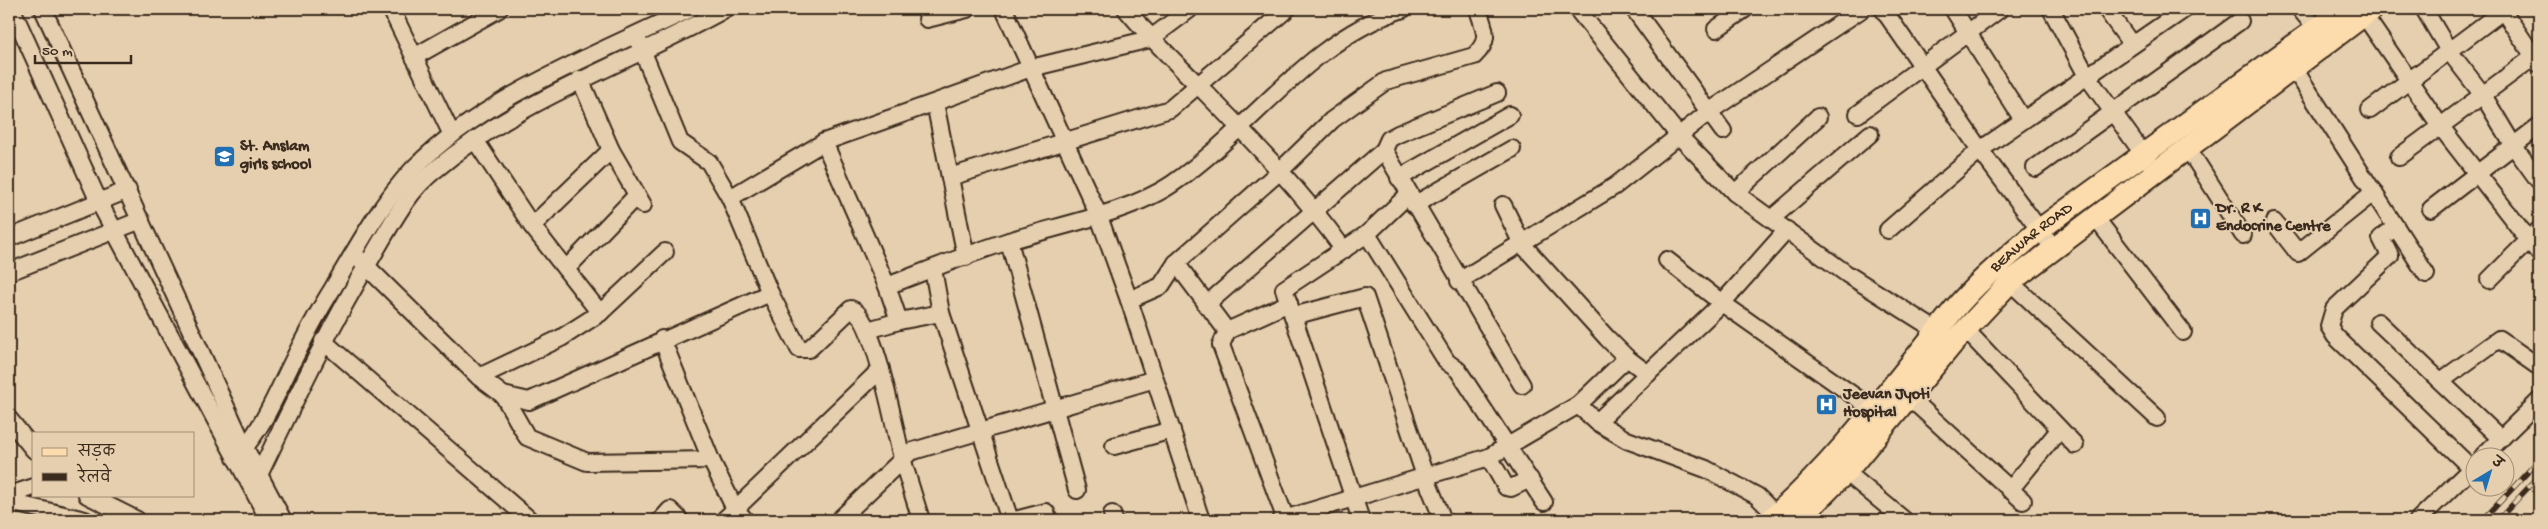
<svg xmlns="http://www.w3.org/2000/svg" width="2548" height="529" font-family="'Gochi Hand','Playpen Sans Deva',sans-serif">
	<style>
		.lines { fill: none; stroke-linecap: round; stroke-linejoin: round }
		.minor-casing { stroke: #3b2a1e; stroke-width: 20 }
		.major-casing { stroke: #3b2a1e; stroke-width: 25 }
		.minor { stroke: #e5cfae; stroke-width: 16 }
		.major { stroke: #fcdcac; stroke-width: 21 }
		.rail-casing { stroke: #3b2a1e; stroke-width: 5.5 }
		.rail { stroke: #e5cfae; stroke-width: 4; stroke-dasharray: 11; stroke-linecap: butt }
		.labels { text-anchor: middle; dominant-baseline: central; stroke-width: 4; stroke-linejoin: round; paint-order: stroke }
		.poi-label { font-size: 16px; font-weight: bold; fill: #3b2a1e; stroke: #e5cfae; text-anchor: start }
		.street-label { font-size: 16px; fill: #3b2a1e; stroke: #e5cfae }
	</style>
	<rect width="100%" height="100%" fill="#e5cfae"/>
	<filter id="ink" filterUnits="userSpaceOnUse"><feTurbulence type="fractalNoise" baseFrequency=".02" numOctaves="2"/><feDisplacementMap in="SourceGraphic" scale="10" xChannelSelector="R" yChannelSelector="G"/><feConvolveMatrix kernelMatrix="1 2 1 2 8 2 1 2 1" color-interpolation-filters="sRGB"/></filter>
	<g filter="url(#ink)">
		<g class="lines">
			<defs>
				<g id="minor">
					<path d="M 12,9 L 99,202 L 269,520"/>
					<path d="M 43,9 L 245,448 L 283,520"/>
					<path d="M 391,9 L 452,135"/>
					<path d="M 1004,9 L 1098,214 L 1129,300 L 1201,520"/>
					<path d="M 1126,9 C 1149,37 1174,61 1199,86 C 1250,138 1301,190 1344,250"/>
					<path d="M 1577,9 L 1680,137 L 1735,193 L 1847,274 L 1945,336"/>
					<path d="M 1634,9 L 1723,131"/>
					<path d="M 1883,9 L 1980,150 L 2053,248"/>
					<path d="M 1953,9 L 2023,120"/>
					<path d="M 2051,9 L 2087,76 L 2149,162"/>
					<path d="M 2106,9 L 2132,45"/>
					<path d="M 2300,9 L 2323,37"/>
					<path d="M 2360,9 L 2441,127 L 2539,253"/>
					<path d="M 2424,9 L 2449,51 L 2483,95 L 2513,145 L 2539,181"/>
					<path d="M 2502,9 L 2539,64"/>
					<path d="M 927,19 L 967,9"/>
					<path d="M 1716,29 L 1745,9"/>
					<path d="M 638,40 L 680,142 L 709,162 L 730,198 L 770,293 L 799,349 L 809,349 L 851,309 C 875,316 895,433 902,458 C 908,479 915,500 921,520"/>
					<path d="M 414,57 L 499,9"/>
					<path d="M 2293,67 L 2426,274"/>
					<path d="M 580,79 L 611,150 L 643,205"/>
					<path d="M 1497,93 L 1398,134 L 1389,139 L 1384,150 L 1522,385"/>
					<path d="M 935,103 L 966,257"/>
					<path d="M 2370,110 L 2505,9"/>
					<path d="M 1858,114 L 2000,9"/>
					<path d="M 475,140 L 532,226 L 600,313"/>
					<path d="M 824,142 L 887,286 L 899,321 L 941,313 L 1010,520"/>
					<path d="M 2187,147 L 2243,235"/>
					<path d="M 2399,157 L 2539,53"/>
					<path d="M 2035,168 L 2240,21"/>
					<path d="M 950,177 L 1170,109 L 1287,9"/>
					<path d="M 1399,178 L 1510,115"/>
					<path d="M 1735,193 L 1818,117"/>
					<path d="M 730,198 L 824,142 L 1031,68 L 1150,39 L 1190,9"/>
					<path d="M 1414,205 L 1512,149"/>
					<path d="M 1503,205 L 1522,244 L 1607,338 L 1627,358 L 1648,374"/>
					<path d="M 2431,209 L 2539,126"/>
					<path d="M 2095,217 L 2183,332"/>
					<path d="M 1771,219 L 1870,134"/>
					<path d="M 2274,222 L 2298,253 L 2374,192"/>
					<path d="M 532,226 L 611,150"/>
					<path d="M 2396,227 L 2381,238 L 2390,256 L 2334,309 L 2329,326 L 2335,336 L 2471,468"/>
					<path d="M 1888,230 L 1980,150 L 2185,9"/>
					<path d="M 1367,234 L 1447,362 L 1458,370 L 1544,502"/>
					<path d="M 9,238 L 128,190"/>
					<path d="M 1009,241 L 1077,490"/>
					<path d="M 358,258 L 479,377 L 503,395 L 529,401 L 770,293"/>
					<path d="M 1667,260 L 1722,303 L 1874,410"/>
					<path d="M 1176,263 L 1227,331 L 1221,345 L 1286,520"/>
					<path d="M 567,268 L 637,195"/>
					<path d="M 933,269 L 941,313"/>
					<path d="M 9,272 L 141,220"/>
					<path d="M 2489,280 L 2539,230"/>
					<path d="M 1459,281 L 1615,186 L 1710,111 L 1862,9"/>
					<path d="M 2010,282 L 2157,418"/>
					<path d="M 887,286 C 929,270 970,253 1012,240 C 1061,225 1131,212 1172,184 C 1254,128 1305,42 1403,9"/>
					<path d="M 1129,300 L 1161,286 L 1176,263 L 1280,171 L 1332,120 L 1386,81 L 1474,56 C 1492,39 1484,30 1478,9"/>
					<path d="M 1206,305 L 1384,150"/>
					<path d="M 1293,316 L 1365,297 L 1425,476 L 1443,520"/>
					<path d="M 2378,322 L 2501,439"/>
					<path d="M 1965,329 L 2075,445"/>
					<path d="M 868,330 L 899,321"/>
					<path d="M 1227,331 L 1289,303"/>
					<path d="M 662,339 L 711,460 L 735,509 L 745,520"/>
					<path d="M 323,341 L 530,520"/>
					<path d="M 479,377 L 561,338 L 600,313 L 665,252"/>
					<path d="M 2441,381 L 2499,339 L 2539,367"/>
					<path d="M 503,395 L 527,437 L 587,462 L 711,460"/>
					<path d="M 1909,397 L 2023,501"/>
					<path d="M 1578,405 L 1597,422 L 1627,440 L 1706,469 L 1757,496 L 1781,520"/>
					<path d="M 9,419 L 34,450"/>
					<path d="M 1597,422 L 1722,303 L 1787,230"/>
					<path d="M 1114,446 L 1172,430"/>
					<path d="M 2483,456 L 2539,401"/>
					<path d="M 1489,457 L 1506,487 L 1511,488 L 1530,479"/>
					<path d="M 235,458 C 260,433 273,402 288,371 C 302,342 316,315 333,288 C 357,247 381,203 413,169 C 484,96 600,53 690,9"/>
					<path d="M 1846,472 L 1904,520"/>
					<path d="M 251,484 L 259,475 C 295,400 330,326 373,255 C 391,225 407,192 435,170 C 521,98 629,63 725,9"/>
					<path d="M 2010,490 L 2059,430"/>
					<path d="M 9,495 L 34,487"/>
					<path d="M 87,495 L 137,520"/>
					<path d="M 9,502 L 85,520"/>
					<path d="M 1112,514 L 1114,520"/>
					<path d="M 661,520 L 670,510 L 680,520"/>
					<path d="M 724,520 L 881,369"/>
					<path d="M 839,520 L 910,452 L 1155,379"/>
					<path d="M 1015,520 L 1046,512 L 1049,520"/>
					<path d="M 1281,520 L 1489,457 L 1578,405 L 1627,358"/>
					<path d="M 1361,520 L 1284,289 L 1367,234 L 1409,194"/>
					<path d="M 2418,520 L 2476,464"/>
				</g>
				<g id="major">
					<path id="s1" d="M 1770,520 C 1840,459 1894,383 1953,311 C 1978,281 2009,256 2039,230 L 2344,9"/>
					<path d="M 1798,520 L 1846,472 L 1954,342 L 2010,282 L 2372,9"/>
				</g>
			</defs>
			<use href="#minor" class="minor-casing"/>
			<use href="#major" class="major-casing"/>
			<use href="#minor" class="minor"/>
			<use href="#major" class="major"/>
			<defs>
				<g id="rail">
					<path d="M 2483,520 L 2539,460"/>
					<path d="M 2498,520 L 2539,476"/>
				</g>
			</defs>
			<use href="#rail" class="rail-casing"/>
			<use href="#rail" class="rail"/>
		</g>
	</g>
	<defs>
		<symbol id="school-square" viewBox="-11 -11 22 22"><rect x="-9" y="-9" width="18" height="18" rx="4" fill="#1f6fb2" stroke="#e5cfae"/><path d="M0-5L7-2L0 1L-7-2ZM-4 1L0 2.5L4 1V4Q0 6-4 4Z" fill="#fff"/></symbol>
		<symbol id="hospital-square" viewBox="-11 -11 22 22"><rect x="-9" y="-9" width="18" height="18" rx="4" fill="#1f6fb2" stroke="#e5cfae"/><path d="M-5-5h3v3.5h4V-5h3V5h-3V1.5h-4V5h-3Z" fill="#fff"/></symbol>
	</defs>
	<g fill-rule="evenodd">
		<use href="#school-square" x="212" y="144" width="25" height="25"/>
		<use href="#hospital-square" x="2188" y="206" width="25" height="25"/>
		<use href="#hospital-square" x="1814" y="392" width="25" height="25"/>
	</g>
	<g class="labels">
		<g class="poi-label">
			<text x="240" y="147">St. Anslam<tspan x="240" dy="18">girls school</tspan></text>
			<text x="2216" y="209">Dr. R K<tspan x="2216" dy="18">Endocrine Centre</tspan></text>
			<text x="1843" y="395">Jeevan Jyoti<tspan x="1843" dy="18">Hospital</tspan></text>
		</g>
		<g class="street-label">
			<text stroke="none"><textPath href="#s1" startOffset="386">BEAWAR ROAD</textPath></text>
		</g>
	</g>
	<rect width="2548" height="529" fill="none" stroke="#e5cfae" stroke-width="30"/>
	<rect x="15" y="15" width="2518" height="499" fill="none" stroke="#3b2a1e" stroke-width="2" filter="url(#ink)"/>
	<rect x="32" y="432" width="162" height="65" fill="#e5cfae" stroke="#a18d74"/>
	<rect x="42" y="448" width="25" height="8" fill="#fcdcac" stroke="#a18d74"/>
	<text x="78" y="456" font-size="15" fill="#3b2a1e">सड़क</text>
	<rect x="42" y="473" width="25" height="8" fill="#3b2a1e" stroke="#a18d74"/>
	<text x="78" y="482" font-size="15" fill="#3b2a1e">रेलवे</text>
	<g transform="translate(2490 472) rotate(38)"><circle r="24" fill="#e5cfae" stroke="#a18d74"/>
	<path d="M0-4L9 19L0 12L-9 19Z" fill="#1f6fb2"/>
	<text y="-8" font-size="14" font-weight="bold" text-anchor="middle" fill="#3b2a1e">उ</text>
	</g>
	<path d="M35 55v8h96v-8" fill="none" stroke="#3b2a1e" stroke-width="2.5"/>
	<text x="42" y="55" font-size="15" fill="#3b2a1e" stroke="#e5cfae" stroke-width="4" paint-order="stroke">50 m</text>
</svg>
